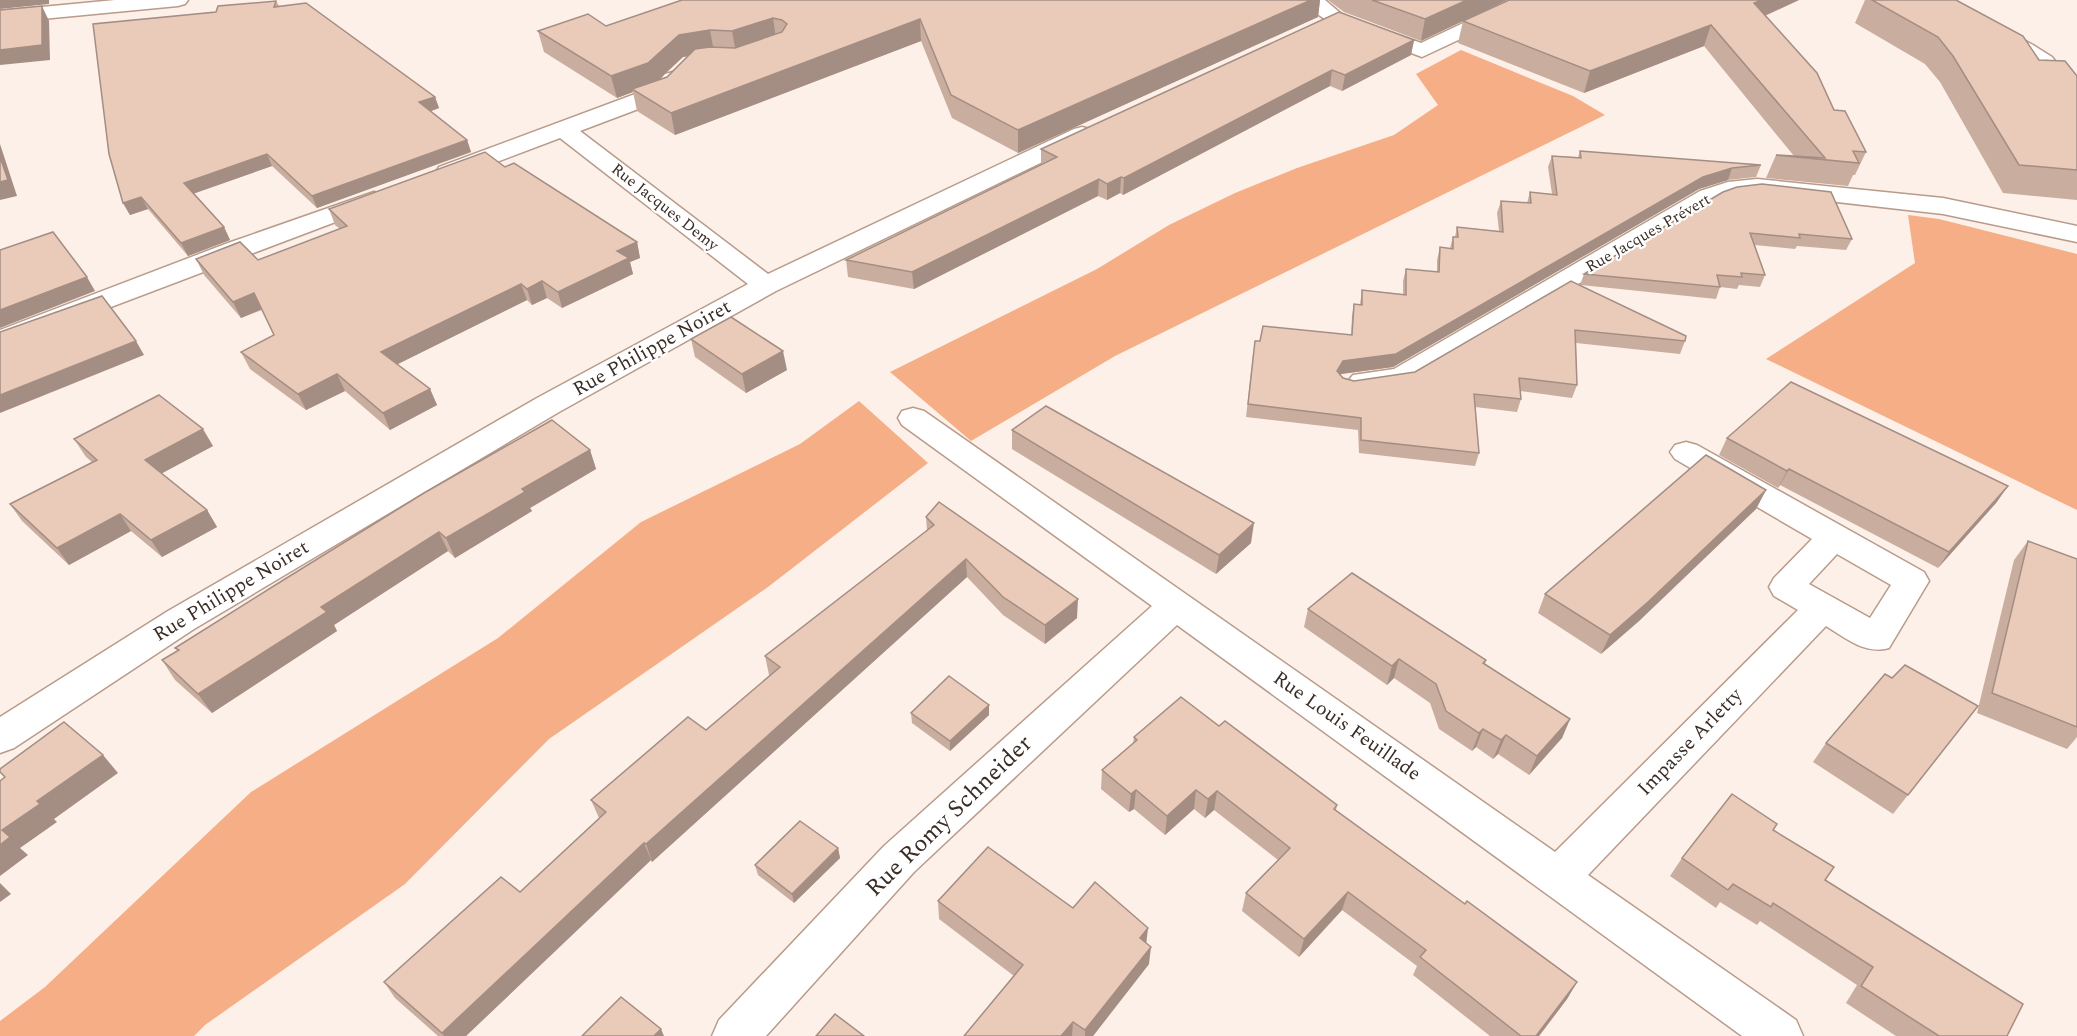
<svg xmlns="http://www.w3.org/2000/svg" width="2077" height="1036" font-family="Spectral,serif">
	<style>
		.green { fill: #f5ae86 }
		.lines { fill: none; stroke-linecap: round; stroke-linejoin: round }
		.minor-casing { stroke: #b99b8a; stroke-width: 3 }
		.major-casing { stroke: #b99b8a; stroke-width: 3 }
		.minor { fill: #fff; fill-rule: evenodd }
		.major { fill: #fff; fill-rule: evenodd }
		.wall { fill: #c9ae9f; fill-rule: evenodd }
		.shaded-wall { fill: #a48d82 }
		.building { fill: #eacab9; stroke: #a48d82; stroke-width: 1.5 }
		.labels { text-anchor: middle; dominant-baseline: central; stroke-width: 4.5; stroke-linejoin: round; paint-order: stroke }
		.far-street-label { font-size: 16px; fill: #392d26; stroke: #fff }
		.street-label { font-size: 20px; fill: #392d26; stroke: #fff }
		.near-street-label { font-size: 24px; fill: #392d26; stroke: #fff }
	</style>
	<rect width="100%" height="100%" fill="#fdf0e9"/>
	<g class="green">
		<path d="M 1461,50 L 1573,96 L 1605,115 L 1115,356 L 971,441 L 890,372 L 1097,269 L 1169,225 L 1235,193 L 1297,168 L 1394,135 L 1438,105 L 1416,74 Z"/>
		<path d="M 1908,215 L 1939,219 L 2077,254 L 2077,510 L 1766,359 L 1915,263 Z"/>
		<path d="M 859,401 L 928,463 L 768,587 L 549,739 L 405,884 L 205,1025 L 194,1036 L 0,1036 L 0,1021 L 45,987 L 251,792 L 498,638 L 641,522 L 800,444 Z"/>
	</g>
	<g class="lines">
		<defs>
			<g id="minor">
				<path d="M 1297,0 L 1325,0 L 1346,18 L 1343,22 L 1329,22 Z"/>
				<path d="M 1512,0 L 1538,0 L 1535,4 L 1422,57 L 1363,35 L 1360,31 L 1363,27 L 1370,25 L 1421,43 Z"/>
				<path d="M 1924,0 L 1949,0 L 2033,45 L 2052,57 L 2077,89 L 2077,111 L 2069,109 L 2036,67 L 2019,53 L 1927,4 Z"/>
				<path d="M 673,72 L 681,74 L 684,79 L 670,97 L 580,131 L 768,274 L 1074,129 L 1082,127 L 1090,129 L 1094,134 L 1090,139 L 776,291 L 559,412 L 194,629 L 14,748 L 0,753 L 0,717 L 168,611 L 537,398 L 748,284 L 560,138 L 457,177 L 448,179 L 439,177 L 436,172 L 439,167 L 654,87 L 665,74 Z"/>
				<path d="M 1757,179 L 1943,198 L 2077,226 L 2077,242 L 1943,214 L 1757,193 L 1732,196 L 1718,201 L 1411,383 L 1363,390 L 1353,387 L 1348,381 L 1353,375 L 1394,369 L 1700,191 L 1728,182 Z"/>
				<path d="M 374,192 L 383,194 L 386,199 L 383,204 L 0,349 L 0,330 L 228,243 Z"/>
				<path d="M 913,408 L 924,411 L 1555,852 L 1798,610 L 1774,596 L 1769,587 L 1774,578 L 1812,539 L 1675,459 L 1670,452 L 1675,445 L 1686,442 L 1697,445 L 1924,572 L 1929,581 L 1889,648 C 1865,655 1846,638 1826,626 L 1588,875 L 1796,1020 L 1803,1036 L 1742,1036 L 1177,625 L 914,872 L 766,1036 L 712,1036 L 719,1020 L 884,846 L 1152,606 L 902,425 L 898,418 L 902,411 ZM 1837,554 L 1891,585 L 1870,618 L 1809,584 Z"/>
			</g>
			<path id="major" d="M 115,0 L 188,0 L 185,4 L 178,6 L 0,23 L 0,11 Z"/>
		</defs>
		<use href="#minor" class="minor-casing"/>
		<use href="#major" class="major-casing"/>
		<use href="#minor" class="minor"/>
		<use href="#major" class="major"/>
	</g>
	<g class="wall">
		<path d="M 682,0 L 1320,0 L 1318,17 L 1018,153 L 952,118 L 921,41 L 675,135 L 637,111 L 633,92 L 617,98 L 544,52 L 538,31 L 606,26 ZM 688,56 L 667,77 L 658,80 L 683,57 Z"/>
		<path d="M 1328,0 L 1507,0 L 1421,41 L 1344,12 Z"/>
		<path d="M 1509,0 L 1799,0 L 1765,16 L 1866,152 L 1855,175 L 1853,175 L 1848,186 L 1766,178 L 1776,155 L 1794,156 L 1704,46 L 1584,93 L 1458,43 L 1463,21 Z"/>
		<path d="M 1865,0 L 1956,0 L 2039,60 L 2077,76 L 2077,200 L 2003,193 L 1940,82 L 1925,64 L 1855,23 Z"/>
		<path d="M 276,1 L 279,6 L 435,97 L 439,108 L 431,111 L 467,140 L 471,152 L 317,208 L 272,166 L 194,193 L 224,227 L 230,240 L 188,256 L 148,209 L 130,215 L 123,203 Z"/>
		<path d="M 1414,40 L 1411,55 L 1342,91 L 1330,86 L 1123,195 L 1120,193 L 1107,200 L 1098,196 L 914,289 L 848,277 L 846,260 L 1041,165 L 1041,149 Z"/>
		<path d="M 1580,151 L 1761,165 L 1756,177 L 1728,180 L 1699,189 L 1393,367 L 1341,374 L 1340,375 L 1343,378 L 1354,381 L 1415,372 L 1580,285 L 1584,274 L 1723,192 L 1852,239 L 1846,250 L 1797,246 L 1795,249 L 1755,245 L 1765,275 L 1760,287 L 1739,285 L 1737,289 L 1720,287 L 1716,299 L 1581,285 L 1685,341 L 1680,354 L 1576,343 L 1577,385 L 1572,398 L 1520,391 L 1521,399 L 1517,412 L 1475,407 L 1479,453 L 1475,466 L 1359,453 L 1358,430 L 1246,417 L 1253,354 L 1260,341 L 1351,335 L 1352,316 L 1354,304 L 1360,304 L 1362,290 L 1403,294 L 1403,281 L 1406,269 L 1437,272 L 1437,260 L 1440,247 L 1450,248 L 1453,237 L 1455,237 L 1457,227 L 1499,231 L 1497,213 L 1501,201 L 1527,203 L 1530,192 L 1552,194 L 1548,167 L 1552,156 L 1578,157 Z"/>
		<path d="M 505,167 L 637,242 L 640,258 L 630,262 L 633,274 L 562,308 L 547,298 L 532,305 L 527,300 L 397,364 L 430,389 L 437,405 L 390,430 L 345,391 L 306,410 L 250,369 L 241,352 L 274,335 L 262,310 L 241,318 L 204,275 L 196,259 L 258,260 L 340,229 L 335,225 L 329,209 Z"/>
		<path d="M 691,339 L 787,370 L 746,393 L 695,357 Z"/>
		<path d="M 1012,430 L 1251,543 L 1216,574 L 1012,449 Z"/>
		<path d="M 1727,438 L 2008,486 L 1996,503 L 1938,568 L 1780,485 L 1778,488 L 1719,455 Z"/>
		<path d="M 74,439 L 213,446 L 162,473 L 207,510 L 217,527 L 162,557 L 131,531 L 69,565 L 22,521 L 10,504 L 92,462 L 86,457 Z"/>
		<path d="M 590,450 L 596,469 L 530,508 L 532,511 L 455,558 L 448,551 L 334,625 L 337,631 L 212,713 L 175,680 L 162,660 L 178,651 L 175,648 Z"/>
		<path d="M 1766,490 L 1756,509 L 1639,621 L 1601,654 L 1538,613 L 1545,594 Z"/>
		<path d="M 926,517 L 1077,618 L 1045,644 L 1003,615 L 967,577 L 652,862 L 651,860 L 466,1036 L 438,1036 L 395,998 L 384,982 L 520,892 L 599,818 L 591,800 L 706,730 L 770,676 L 769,675 L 765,656 L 927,531 Z"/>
		<path d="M 2028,541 L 2077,559 L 2077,737 L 2067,749 L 1977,713 L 2014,560 Z"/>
		<path d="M 1308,609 L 1486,660 L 1485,664 L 1570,719 L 1562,738 L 1529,775 L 1498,754 L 1493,759 L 1476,747 L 1472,751 L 1439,729 L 1430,703 L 1394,678 L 1387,685 L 1304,627 Z"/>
		<path d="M 1892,678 L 1978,706 L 1893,814 L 1813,762 L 1826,743 Z"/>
		<path d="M 989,705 L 989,715 L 950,751 L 912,723 L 911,713 Z"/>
		<path d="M 1219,726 L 1337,805 L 1336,810 L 1465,904 L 1577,982 L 1567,999 L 1539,1036 L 1490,1036 L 1413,975 L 1417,966 L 1342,910 L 1299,957 L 1242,911 L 1246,893 L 1278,860 L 1214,810 L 1205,818 L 1194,809 L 1165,835 L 1134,809 L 1129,812 L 1101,789 L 1102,770 L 1133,743 L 1134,737 Z"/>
		<path d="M 1773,830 L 1825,880 L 2007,1036 L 1896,1036 L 1846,1003 L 1857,985 L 1760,921 L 1757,925 L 1720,902 L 1716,908 L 1670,876 L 1682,858 Z"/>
		<path d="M 838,848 L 840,858 L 794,903 L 758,875 L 755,865 Z"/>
		<path d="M 938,901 L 1073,908 L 1146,943 L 1149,964 L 1093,1036 L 964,1036 L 1014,976 L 939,919 Z"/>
	</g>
	<g class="shaded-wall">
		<path d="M 0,0 L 49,0 L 49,4 L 0,9 Z"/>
		<path d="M 1311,0 L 1320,0 L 1318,17 L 1018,153 L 1018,130 Z"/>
		<path d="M 1467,0 L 1507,0 L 1421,41 L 1425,19 Z"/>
		<path d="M 1762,0 L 1799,0 L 1746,24 L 1754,3 Z"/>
		<path d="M 42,6 L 49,21 L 50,60 L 0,65 L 0,50 Z"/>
		<path d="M 773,18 L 776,39 L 736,53 L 732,31 Z"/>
		<path d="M 920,19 L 921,41 L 675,135 L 671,113 Z"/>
		<path d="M 1711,25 L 1704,46 L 1584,93 L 1590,71 Z"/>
		<path d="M 710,30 L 714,52 L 683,57 L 653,85 L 632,89 L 633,92 L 617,98 L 611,76 L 679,35 Z"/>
		<path d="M 1414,40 L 1411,55 L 1342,91 L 1345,75 Z"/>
		<path d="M 1332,70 L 1330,86 L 1123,195 L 1124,178 Z"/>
		<path d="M 435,97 L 439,108 L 423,114 L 419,102 Z"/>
		<path d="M 467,140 L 471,152 L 317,208 L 312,196 Z"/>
		<path d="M 0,144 L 17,196 L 0,200 Z"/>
		<path d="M 267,154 L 272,166 L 190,195 L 184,183 Z"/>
		<path d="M 1732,168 L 1728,180 L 1699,189 L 1393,367 L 1341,374 L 1334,383 L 1337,371 L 1343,361 L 1703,177 Z"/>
		<path d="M 1121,177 L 1120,193 L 1107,200 L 1107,184 Z"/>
		<path d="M 1099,179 L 1098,196 L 914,289 L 912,272 Z"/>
		<path d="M 141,197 L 148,209 L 130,215 L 123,203 Z"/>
		<path d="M 224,227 L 230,240 L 188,256 L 181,243 Z"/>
		<path d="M 637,242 L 640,258 L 630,262 L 633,274 L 562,308 L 558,292 L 617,251 Z"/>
		<path d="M 87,277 L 95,291 L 0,328 L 0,310 Z"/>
		<path d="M 542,281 L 547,298 L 532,305 L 527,289 Z"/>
		<path d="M 521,284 L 527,300 L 388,369 L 381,352 Z"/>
		<path d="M 254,293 L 262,309 L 241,318 L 233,302 Z"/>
		<path d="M 136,341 L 144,355 L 0,413 L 0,395 Z"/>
		<path d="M 783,351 L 787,370 L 746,393 L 742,374 Z"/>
		<path d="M 337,374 L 345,391 L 306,410 L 298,394 Z"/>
		<path d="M 430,389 L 437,405 L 390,430 L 383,413 Z"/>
		<path d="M 203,429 L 213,446 L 155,477 L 145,460 Z"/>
		<path d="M 590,450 L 596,469 L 530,508 L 532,511 L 455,558 L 446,538 L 522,489 Z"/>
		<path d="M 1789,469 L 1780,485 L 1778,488 L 1787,471 Z"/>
		<path d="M 2008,486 L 1996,503 L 1938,568 L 1949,552 Z"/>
		<path d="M 1766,490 L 1756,509 L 1639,621 L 1601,654 L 1610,635 Z"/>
		<path d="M 207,510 L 217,527 L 162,557 L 151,540 Z"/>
		<path d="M 120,514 L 131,531 L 69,565 L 57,548 Z"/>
		<path d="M 1254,523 L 1251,543 L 1216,574 L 1219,555 Z"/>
		<path d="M 439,532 L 448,551 L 334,625 L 337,631 L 212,713 L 198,694 L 321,607 Z"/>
		<path d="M 966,559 L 967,577 L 652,862 L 646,844 Z"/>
		<path d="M 1078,599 L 1077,618 L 1045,644 L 1045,625 Z"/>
		<path d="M 1399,659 L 1394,678 L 1387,685 L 1392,666 Z"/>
		<path d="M 989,705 L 989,715 L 950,751 L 950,741 Z"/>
		<path d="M 1570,719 L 1562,738 L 1529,775 L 1537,756 Z"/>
		<path d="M 1483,729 L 1476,747 L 1472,751 L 1479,733 Z"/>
		<path d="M 1506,735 L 1498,754 L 1493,759 L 1501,740 Z"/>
		<path d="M 103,755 L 118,773 L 54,819 L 57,822 L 20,848 L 28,855 L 0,876 L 0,845 L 2,830 L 37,801 Z"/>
		<path d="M 1136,790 L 1134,809 L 1129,812 L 1131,794 Z"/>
		<path d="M 1196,790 L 1194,809 L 1165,835 L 1167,816 Z"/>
		<path d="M 1217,791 L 1214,810 L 1205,818 L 1208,799 Z"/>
		<path d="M 644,843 L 651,860 L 466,1036 L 444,1036 L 442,1033 Z"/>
		<path d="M 838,848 L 840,858 L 794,903 L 792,894 Z"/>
		<path d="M 0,883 L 11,894 L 0,902 Z"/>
		<path d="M 1348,892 L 1342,910 L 1299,957 L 1304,939 Z"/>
		<path d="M 1148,928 L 1146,946 L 1140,938 Z"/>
		<path d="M 1151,947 L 1149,964 L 1093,1036 L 1085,1036 L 1085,1030 Z"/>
		<path d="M 1577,982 L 1567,999 L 1539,1036 L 1536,1036 Z"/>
		<path d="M 1073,1022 L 1072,1036 L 1061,1036 Z"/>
		<path d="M 661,1029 L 664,1036 L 654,1036 Z"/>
	</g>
	<g class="building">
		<path d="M 682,0 L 1311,0 L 1018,130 L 951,95 L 920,19 L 671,113 L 632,89 L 667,77 L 695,49 L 710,47 L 735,48 L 782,32 L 787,24 L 782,20 L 773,18 L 732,31 L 710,30 L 679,35 L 648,63 L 611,76 L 538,31 L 588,14 L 606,26 Z"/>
		<path d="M 1372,0 L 1467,0 L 1425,19 Z"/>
		<path d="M 1509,0 L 1762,0 L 1754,3 L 1817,73 L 1834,110 L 1845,111 L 1866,152 L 1853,151 L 1859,163 L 1776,155 L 1825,158 L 1711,25 L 1590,71 L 1463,21 Z"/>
		<path d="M 1872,0 L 1956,0 L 2023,36 L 2039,60 L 2065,61 L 2077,76 L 2077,170 L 2019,165 L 1953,56 L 1938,37 Z"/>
		<path d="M 276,1 L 274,7 L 306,3 L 435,97 L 419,102 L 467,140 L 312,196 L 267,154 L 184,183 L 224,227 L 181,243 L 141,197 L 123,203 L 109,154 L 93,24 L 216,12 L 218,6 Z"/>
		<path d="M 42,6 L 42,45 L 0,50 L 0,10 Z"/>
		<path d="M 1339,12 L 1414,40 L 1345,75 L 1332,70 L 1124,178 L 1121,177 L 1107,184 L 1099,179 L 912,272 L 846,260 L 1057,157 L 1041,149 Z"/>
		<path d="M 1580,151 L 1761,165 L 1732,168 L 1703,177 L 1396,354 L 1343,361 L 1337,371 L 1343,378 L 1354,381 L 1415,372 L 1571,281 L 1686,336 L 1685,341 L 1575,330 L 1577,385 L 1519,378 L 1521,399 L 1474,394 L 1479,453 L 1361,440 L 1361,418 L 1248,404 L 1255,341 L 1260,341 L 1263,326 L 1352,335 L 1354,304 L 1362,305 L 1362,290 L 1406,295 L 1406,269 L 1439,272 L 1440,247 L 1453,249 L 1453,237 L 1458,237 L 1457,227 L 1503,232 L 1501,201 L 1531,203 L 1530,192 L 1557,195 L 1552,156 L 1581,158 Z"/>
		<path d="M 485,152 L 505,167 L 514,163 L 637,242 L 617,251 L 629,258 L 558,292 L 542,281 L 527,289 L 521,284 L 381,352 L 430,389 L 383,413 L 337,374 L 298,394 L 241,352 L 274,335 L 254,293 L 233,302 L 196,259 L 240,242 L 258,260 L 347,226 L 329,209 Z"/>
		<path d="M 0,157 L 8,180 L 0,182 Z"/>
		<path d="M 1762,184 L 1831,192 L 1852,239 L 1799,234 L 1800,238 L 1750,233 L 1765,275 L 1741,273 L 1742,277 L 1717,275 L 1720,287 L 1584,274 L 1723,192 L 1737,187 Z"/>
		<path d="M 53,232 L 87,277 L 0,310 L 0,250 Z"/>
		<path d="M 102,296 L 136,341 L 0,395 L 0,332 Z"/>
		<path d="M 731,317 L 783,351 L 742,374 L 691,339 Z"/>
		<path d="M 1791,382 L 2008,486 L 1949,552 L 1789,469 L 1787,471 L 1727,438 Z"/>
		<path d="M 159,395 L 203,429 L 145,460 L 207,510 L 151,540 L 120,514 L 57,548 L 10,504 L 97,460 L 74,439 Z"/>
		<path d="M 1046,406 L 1254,523 L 1219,555 L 1012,430 Z"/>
		<path d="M 552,420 L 590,450 L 522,489 L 525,492 L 446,538 L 439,532 L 321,607 L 327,612 L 198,694 L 162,660 L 179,650 L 175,648 L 285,579 L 424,493 Z"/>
		<path d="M 1706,455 L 1766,490 L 1648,602 L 1610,635 L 1545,594 Z"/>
		<path d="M 939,502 L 1078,599 L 1045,625 L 1003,597 L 966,559 L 646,844 L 644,843 L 442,1033 L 384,982 L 501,877 L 520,892 L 606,812 L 591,800 L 688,717 L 706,730 L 780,667 L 765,656 L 934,525 L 926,517 Z"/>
		<path d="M 2028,541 L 2077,559 L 2077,727 L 1992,693 Z"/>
		<path d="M 1352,573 L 1486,660 L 1483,663 L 1570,719 L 1537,756 L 1506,735 L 1501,740 L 1483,729 L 1479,733 L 1446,711 L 1436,684 L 1399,659 L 1392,666 L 1308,609 Z"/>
		<path d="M 1905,665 L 1978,706 L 1908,795 L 1826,743 L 1885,674 L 1892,678 Z"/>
		<path d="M 949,676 L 989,705 L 950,741 L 911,713 Z"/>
		<path d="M 1181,697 L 1219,726 L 1225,721 L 1337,805 L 1334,809 L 1465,904 L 1467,901 L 1577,982 L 1536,1036 L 1521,1036 L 1420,957 L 1426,950 L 1348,892 L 1304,939 L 1246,893 L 1290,848 L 1217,791 L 1208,799 L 1196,790 L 1167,816 L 1136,790 L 1131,794 L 1102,770 L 1137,740 L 1134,737 Z"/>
		<path d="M 64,722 L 103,755 L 37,801 L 40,804 L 2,830 L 10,837 L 0,845 L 0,781 L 5,777 L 0,772 L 0,769 Z"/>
		<path d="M 1732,794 L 1777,824 L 1773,830 L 1834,867 L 1825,880 L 2023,1004 L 2007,1036 L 1939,1036 L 1861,986 L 1873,967 L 1773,903 L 1771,907 L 1733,884 L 1728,890 L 1682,858 Z"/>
		<path d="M 800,821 L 838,848 L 792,894 L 755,865 Z"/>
		<path d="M 988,847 L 1073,908 L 1095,882 L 1148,928 L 1140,938 L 1151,947 L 1085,1030 L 1073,1022 L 1061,1036 L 964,1036 L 1023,965 L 938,901 Z"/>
		<path d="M 621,997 L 661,1029 L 654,1036 L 582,1036 Z"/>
		<path d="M 835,1014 L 864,1036 L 816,1036 Z"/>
	</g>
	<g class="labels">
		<g class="far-street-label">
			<text transform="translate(665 207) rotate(38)">Rue Jacques Demy</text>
			<text transform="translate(1648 233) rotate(-30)">Rue Jacques Prévert</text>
		</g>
		<g class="street-label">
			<text transform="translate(652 348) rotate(-29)">Rue Philippe Noiret</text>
			<text transform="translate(231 591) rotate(-31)">Rue Philippe Noiret</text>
			<text transform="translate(1347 726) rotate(35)">Rue Louis Feuillade</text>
			<text transform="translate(1690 742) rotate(-46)">Impasse Arletty</text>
		</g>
		<g class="near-street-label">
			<text transform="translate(949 816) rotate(-44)">Rue Romy Schneider</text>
		</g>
	</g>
</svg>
